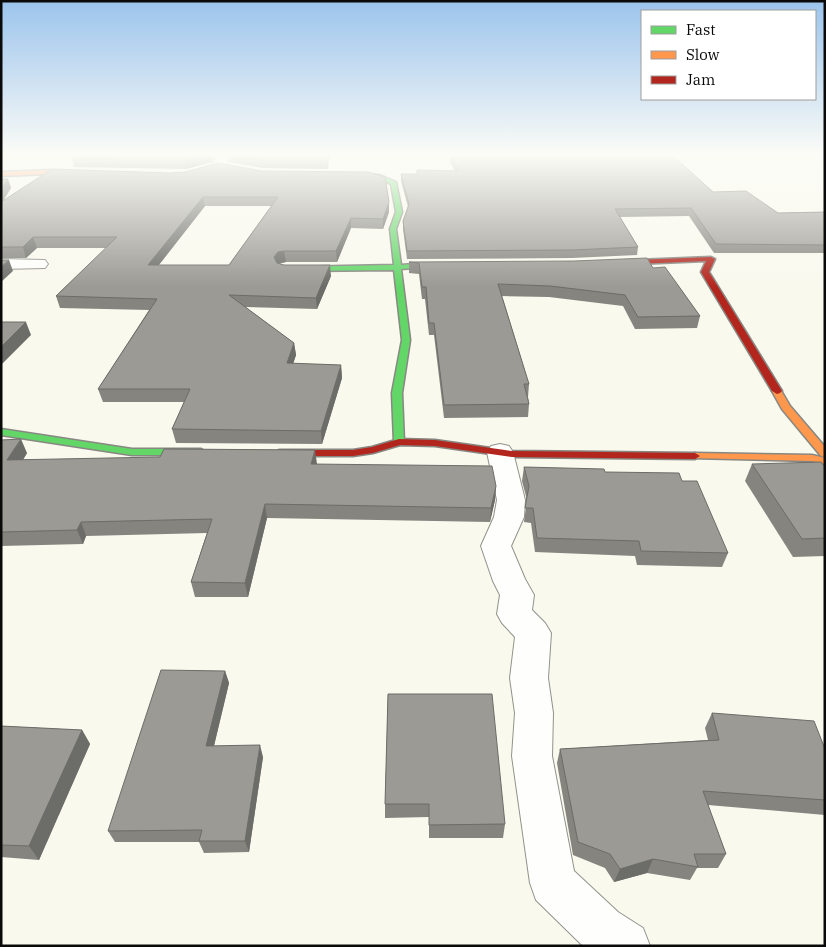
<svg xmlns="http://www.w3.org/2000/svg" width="826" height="947" font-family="'IBM Plex Serif',serif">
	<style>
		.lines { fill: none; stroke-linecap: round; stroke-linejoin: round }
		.street-casing { stroke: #92928d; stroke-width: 2 }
		.fast-casing { stroke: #888883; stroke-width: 3 }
		.slow-casing { stroke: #888883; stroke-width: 3 }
		.jam-casing { stroke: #888883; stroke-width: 3 }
		.street { fill: #fefefc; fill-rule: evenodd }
		.fast { fill: #63d668; fill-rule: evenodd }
		.slow { fill: #ff974d; fill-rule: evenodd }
		.jam { fill: #b3261e; fill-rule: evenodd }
		.wall { fill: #85847f; fill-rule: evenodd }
		.shaded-wall { fill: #6c6c68 }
		.building { fill: #9b9a94; stroke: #6c6c68; fill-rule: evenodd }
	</style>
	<rect width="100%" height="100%" fill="#f9f9ee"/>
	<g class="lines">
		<defs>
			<g id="street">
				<path d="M 219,154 L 231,154 L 224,169 L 219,170 L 212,166 Z"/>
				<path d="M 1,259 L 45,260 L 48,264 L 45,268 L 1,269 Z"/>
				<path d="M 500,444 L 509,446 L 513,452 L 525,500 L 524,517 L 511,546 L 525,579 L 534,595 L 532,610 L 545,623 L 551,633 L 548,678 L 553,713 L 552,756 L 574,871 L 618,912 L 643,928 L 650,946 L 583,946 L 536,900 L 530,883 L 512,756 L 515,713 L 510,678 L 515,637 L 502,623 L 497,614 L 500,595 L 493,581 L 481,546 L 494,517 L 497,500 L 487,452 L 491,446 Z"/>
			</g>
			<g id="fast">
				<path d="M 349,173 L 380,175 L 396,182 L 402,212 L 396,229 L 401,265 L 414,264 L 418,266 L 414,268 L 401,269 L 410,340 L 402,393 L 404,442 L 399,445 L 394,442 L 392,393 L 402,340 L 394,270 L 293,271 L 289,269 L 293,267 L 394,265 L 390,229 L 396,212 L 391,184 L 379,179 L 347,176 Z"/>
				<path d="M 1,429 L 132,449 L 201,449 L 206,452 L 201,455 L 132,455 L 1,435 Z"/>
			</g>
			<g id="slow">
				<path d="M 50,170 L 87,174 L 84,176 L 50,174 L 1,176 L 1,172 Z"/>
				<path d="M 777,388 L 780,389 L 790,406 L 825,447 L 825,457 L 821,456 L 782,409 L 772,391 Z"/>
				<path d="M 695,453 L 812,455 L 825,458 L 825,464 L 812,461 L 691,458 L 690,456 L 691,454 Z"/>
			</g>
			<g id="jam">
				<path d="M 711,257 L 715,259 L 709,272 L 782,391 L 780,393 L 777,394 L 772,391 L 701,272 L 706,261 L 612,265 L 608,263 L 612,261 Z"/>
				<path d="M 399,439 L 435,440 L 512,451 L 695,453 L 700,456 L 695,459 L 512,457 L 435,446 L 400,445 L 373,453 L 353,456 L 279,456 L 274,453 L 279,450 L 353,450 L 372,447 Z"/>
			</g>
		</defs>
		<use href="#street" class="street-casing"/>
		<use href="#fast" class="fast-casing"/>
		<use href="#slow" class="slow-casing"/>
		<use href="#jam" class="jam-casing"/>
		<use href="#street" class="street"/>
		<use href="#fast" class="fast"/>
		<use href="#slow" class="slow"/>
		<use href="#jam" class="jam"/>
	</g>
	<g class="wall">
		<path d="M 81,154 L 217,154 L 212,162 L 186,169 L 74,167 L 72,159 Z"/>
		<path d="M 228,154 L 329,154 L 328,169 L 263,168 L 229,162 Z"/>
		<path d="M 463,154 L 671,154 L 713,192 L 778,213 L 825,212 L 825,253 L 714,253 L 689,216 L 620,217 L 638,247 L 637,255 L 572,258 L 407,259 L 403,229 L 403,221 L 408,207 L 401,181 L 401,174 L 417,174 L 455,171 L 450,162 L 450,156 L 463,155 Z"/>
		<path d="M 52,169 L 389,202 L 389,212 L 383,229 L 351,228 L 337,262 L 286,262 L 279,264 L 331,276 L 317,309 L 245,307 L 294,343 L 296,355 L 293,364 L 341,365 L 342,378 L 322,444 L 176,443 L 172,429 L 184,402 L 103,402 L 98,389 L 149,310 L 60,308 L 56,296 L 107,248 L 37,248 L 26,258 L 1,258 L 1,179 L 8,179 L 11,188 L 3,201 ZM 205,206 L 271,206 L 229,265 L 159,265 Z"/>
		<path d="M 409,262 L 653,268 L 700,316 L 697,328 L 635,329 L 623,306 L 549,297 L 502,296 L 529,384 L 528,397 L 529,404 L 528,417 L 444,418 L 434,335 L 429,335 L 425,299 L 422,299 L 419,274 L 409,273 Z"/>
		<path d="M 1,440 L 27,453 L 23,460 L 317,464 L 496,486 L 495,500 L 490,522 L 267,518 L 248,597 L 195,597 L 191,582 L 207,533 L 86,536 L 83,544 L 1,546 Z"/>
		<path d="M 752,464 L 825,467 L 825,556 L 793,557 L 745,481 Z"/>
		<path d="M 524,467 L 605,472 L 682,481 L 728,553 L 722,567 L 637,565 L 635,556 L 535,552 L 531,523 L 524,522 L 527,500 L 522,481 Z"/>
		<path d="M 225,671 L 229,683 L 214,746 L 263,757 L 249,852 L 204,853 L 199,842 L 115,842 L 108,831 Z"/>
		<path d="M 388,694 L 505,824 L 503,838 L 429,838 L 429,817 L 385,818 L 385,804 Z"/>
		<path d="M 712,713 L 825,749 L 825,815 L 708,805 L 726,854 L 718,868 L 697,868 L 690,880 L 647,873 L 614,882 L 605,868 L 573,855 L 557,763 L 560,749 L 708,740 L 705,728 Z"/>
		<path d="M 1,726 L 82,730 L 90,744 L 39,860 L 1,857 Z"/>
	</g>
	<g class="shaded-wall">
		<path d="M 210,154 L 217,154 L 212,162 L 186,169 L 184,161 Z"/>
		<path d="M 328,154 L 329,154 L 328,169 L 327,161 Z"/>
		<path d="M 8,179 L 11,188 L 1,204 L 1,189 Z"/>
		<path d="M 203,197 L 205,206 L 150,276 L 148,265 Z"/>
		<path d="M 389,202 L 389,212 L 383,229 L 383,219 Z"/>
		<path d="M 351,218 L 351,228 L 337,262 L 336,251 Z"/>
		<path d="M 33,237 L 37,248 L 26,258 L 23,247 Z"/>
		<path d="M 284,251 L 286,262 L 280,263 L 276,268 L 274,257 L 278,252 Z"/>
		<path d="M 9,260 L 13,271 L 1,282 L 1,267 Z"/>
		<path d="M 330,265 L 331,276 L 317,309 L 316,298 Z"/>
		<path d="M 26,322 L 31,335 L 1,365 L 1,347 Z"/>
		<path d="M 294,343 L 296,355 L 289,376 L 287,363 Z"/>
		<path d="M 341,365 L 342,378 L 322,444 L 321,431 Z"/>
		<path d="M 21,439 L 27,453 L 14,474 L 7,460 Z"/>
		<path d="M 315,450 L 317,464 L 311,464 Z"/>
		<path d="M 496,486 L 495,500 L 490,522 L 491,508 Z"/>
		<path d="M 265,504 L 267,518 L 248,597 L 245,583 Z"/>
		<path d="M 81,522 L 86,536 L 83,544 L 77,530 Z"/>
		<path d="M 225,671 L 229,683 L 211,758 L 206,746 Z"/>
		<path d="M 82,730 L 90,744 L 39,860 L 29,846 Z"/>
		<path d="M 260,745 L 263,757 L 249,852 L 245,841 Z"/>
		<path d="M 653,859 L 647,873 L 614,882 L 620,869 Z"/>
	</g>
	<g class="building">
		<path d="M 81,154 L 210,154 L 184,161 L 72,159 Z"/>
		<path d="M 229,154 L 328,154 L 327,161 L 262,160 Z"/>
		<path d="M 468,154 L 671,154 L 713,192 L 746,191 L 778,213 L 825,212 L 825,245 L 716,244 L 691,208 L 615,209 L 638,247 L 573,250 L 407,251 L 403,221 L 409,204 L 401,174 L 417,174 L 417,170 L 459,171 L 450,156 L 468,155 Z"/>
		<path d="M 218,163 L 262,171 L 368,172 L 385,177 L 389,202 L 383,219 L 351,218 L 336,251 L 284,251 L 278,252 L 274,257 L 277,263 L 284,265 L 330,265 L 316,298 L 229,295 L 294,343 L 287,363 L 341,365 L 321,431 L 172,429 L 190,389 L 98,389 L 157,299 L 56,296 L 117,237 L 33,237 L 23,247 L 1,247 L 1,202 L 52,169 L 170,173 L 185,172 ZM 203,197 L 278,197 L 229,265 L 148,265 Z"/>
		<path d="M 1,179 L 8,179 L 1,189 Z"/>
		<path d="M 647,258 L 653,268 L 665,267 L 700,316 L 638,317 L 625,295 L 550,286 L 498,284 L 529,384 L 524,384 L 529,404 L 444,405 L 434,323 L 429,323 L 426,287 L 422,287 L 419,263 L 409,262 L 574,261 Z"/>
		<path d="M 1,260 L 9,260 L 1,267 Z"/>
		<path d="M 1,322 L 26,322 L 1,347 Z"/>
		<path d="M 21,439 L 7,460 L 160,457 L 164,449 L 315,450 L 311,464 L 492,466 L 496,486 L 491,508 L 265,504 L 245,583 L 191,582 L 212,519 L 81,522 L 77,530 L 1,532 L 1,440 Z"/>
		<path d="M 821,462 L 825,467 L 825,538 L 802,539 L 752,464 Z"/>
		<path d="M 524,467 L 604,469 L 605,472 L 679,473 L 682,481 L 697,481 L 728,553 L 641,551 L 639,541 L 537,538 L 533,508 L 525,508 L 529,486 Z"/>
		<path d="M 161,670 L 225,671 L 206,746 L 260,745 L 245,841 L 199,841 L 202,830 L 108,831 Z"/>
		<path d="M 388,694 L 492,694 L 505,824 L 429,825 L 429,804 L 385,804 Z"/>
		<path d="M 712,713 L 814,721 L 825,749 L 825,800 L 703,791 L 726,854 L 694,854 L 698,867 L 653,859 L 620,869 L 610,854 L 578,842 L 560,749 L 719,740 Z"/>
		<path d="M 1,726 L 82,730 L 29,846 L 1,845 Z"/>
	</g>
	<linearGradient id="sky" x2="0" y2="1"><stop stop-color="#9bc4ec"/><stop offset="0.54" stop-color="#fcfcf7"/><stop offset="1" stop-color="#fcfcf7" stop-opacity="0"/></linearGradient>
	<rect width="826" height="287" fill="url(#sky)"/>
	<rect width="826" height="947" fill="none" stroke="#0a0a0a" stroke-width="5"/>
	<rect x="641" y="10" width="175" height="90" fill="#ffffff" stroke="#9d9d9d"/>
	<rect x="651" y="26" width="25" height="8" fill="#63d668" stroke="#9d9d9d"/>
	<text x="686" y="35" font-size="15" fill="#0a0a0a">Fast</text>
	<rect x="651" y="51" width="25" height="8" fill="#ff974d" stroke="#9d9d9d"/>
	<text x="686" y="60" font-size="15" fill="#0a0a0a">Slow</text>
	<rect x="651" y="76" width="25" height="8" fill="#b3261e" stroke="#9d9d9d"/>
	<text x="686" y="85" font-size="15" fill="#0a0a0a">Jam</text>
</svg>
